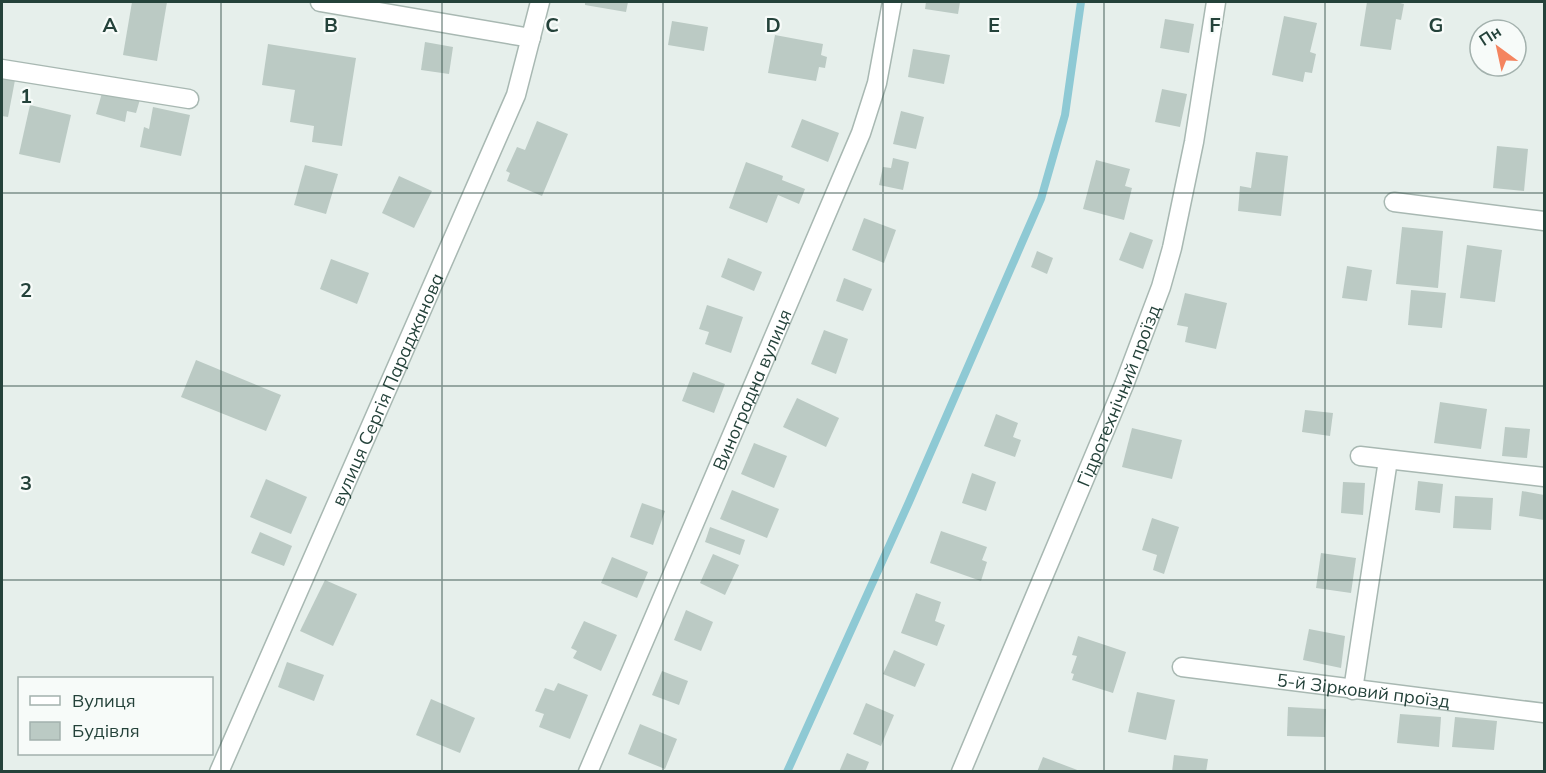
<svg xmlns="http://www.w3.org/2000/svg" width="1546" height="773" font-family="Mulish,sans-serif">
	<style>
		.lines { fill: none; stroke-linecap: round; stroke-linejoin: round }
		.stream { stroke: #8ec9d4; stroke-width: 8 }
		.building { fill: #bbcac4 }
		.minor-casing { stroke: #a8b8b2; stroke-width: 21 }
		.minor { stroke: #fff; stroke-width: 18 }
		.grid { fill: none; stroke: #24423a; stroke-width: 1.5; stroke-opacity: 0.55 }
		.labels { text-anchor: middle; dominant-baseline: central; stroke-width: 4.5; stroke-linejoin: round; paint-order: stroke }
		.street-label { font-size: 18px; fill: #24423a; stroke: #f7fbf9 }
		.grid-label { font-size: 20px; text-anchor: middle; font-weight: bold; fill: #24423a; stroke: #f7fbf9; stroke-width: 4.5; stroke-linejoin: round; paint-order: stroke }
	</style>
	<rect width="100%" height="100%" fill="#e6efeb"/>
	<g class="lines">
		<path class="stream" d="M 787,772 L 909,502 L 1041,199 L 1065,115 L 1081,2"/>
	</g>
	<g class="building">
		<path d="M 132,2 L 167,2 L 157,61 L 123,55 Z"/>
		<path d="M 585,2 L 628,2 L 626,12 L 585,5 Z"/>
		<path d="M 926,2 L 960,2 L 958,14 L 925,9 Z"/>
		<path d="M 1367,2 L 1400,2 L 1400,3 L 1404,4 L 1401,20 L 1396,19 L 1391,50 L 1360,46 Z"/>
		<path d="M 1284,16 L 1317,23 L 1310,52 L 1316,54 L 1312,73 L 1305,72 L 1303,82 L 1272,75 Z"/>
		<path d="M 1165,19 L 1194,24 L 1189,53 L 1160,48 Z"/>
		<path d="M 672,21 L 708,27 L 704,51 L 668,45 Z"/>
		<path d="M 775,35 L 823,44 L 821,55 L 827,57 L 825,68 L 819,67 L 816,81 L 768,73 Z"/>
		<path d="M 425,42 L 453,47 L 449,74 L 421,70 Z"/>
		<path d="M 268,44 L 356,58 L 342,146 L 312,142 L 314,126 L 290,122 L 295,90 L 262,85 Z"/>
		<path d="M 913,49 L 950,55 L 944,84 L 908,77 Z"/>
		<path d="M 2,77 L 15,80 L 8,117 L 2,116 Z"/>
		<path d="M 104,86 L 141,96 L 136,113 L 127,111 L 125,122 L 96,114 Z"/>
		<path d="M 1162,89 L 1187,94 L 1180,127 L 1155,122 Z"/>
		<path d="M 30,105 L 71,115 L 60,163 L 19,154 Z"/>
		<path d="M 153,107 L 190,115 L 181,156 L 140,147 L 144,127 L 149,129 Z"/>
		<path d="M 901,111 L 924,117 L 916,149 L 893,144 Z"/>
		<path d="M 802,119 L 839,133 L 828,162 L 791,147 Z"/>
		<path d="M 537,121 L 568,134 L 542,196 L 507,181 L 510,173 L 506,171 L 517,147 L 525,150 Z"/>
		<path d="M 1497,146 L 1528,149 L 1524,191 L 1493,188 Z"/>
		<path d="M 1256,152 L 1288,156 L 1281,216 L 1238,211 L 1240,186 L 1251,188 Z"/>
		<path d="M 893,158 L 909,162 L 903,190 L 879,185 L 883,167 L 891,168 Z"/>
		<path d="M 1096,160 L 1130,169 L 1125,186 L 1132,188 L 1124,220 L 1083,209 Z"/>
		<path d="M 746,162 L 783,176 L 782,180 L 805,189 L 799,204 L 778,195 L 767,223 L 729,208 Z"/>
		<path d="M 305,165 L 338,174 L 326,214 L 294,205 Z"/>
		<path d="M 399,176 L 432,191 L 414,228 L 382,213 Z"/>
		<path d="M 864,218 L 896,230 L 884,263 L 852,250 Z"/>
		<path d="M 1402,227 L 1443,231 L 1438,288 L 1396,284 Z"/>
		<path d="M 1130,232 L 1153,240 L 1143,269 L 1119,260 Z"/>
		<path d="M 1467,245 L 1502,250 L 1495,302 L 1460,298 Z"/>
		<path d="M 1037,251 L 1053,258 L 1047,274 L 1031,267 Z"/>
		<path d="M 728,258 L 762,272 L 754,291 L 721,277 Z"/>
		<path d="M 331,259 L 369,273 L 357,304 L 320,289 Z"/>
		<path d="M 1347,266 L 1372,270 L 1367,301 L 1342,298 Z"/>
		<path d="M 844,278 L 872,289 L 863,311 L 836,301 Z"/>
		<path d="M 1411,290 L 1446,293 L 1442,328 L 1408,325 Z"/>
		<path d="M 1185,293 L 1227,303 L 1216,349 L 1185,342 L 1188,327 L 1177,325 Z"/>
		<path d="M 707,305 L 743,317 L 731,353 L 705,344 L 709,332 L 699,329 Z"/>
		<path d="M 824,330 L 848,339 L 836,374 L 811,364 Z"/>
		<path d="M 196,360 L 281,395 L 266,431 L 181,397 Z"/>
		<path d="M 693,372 L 725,384 L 714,413 L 682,401 Z"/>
		<path d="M 797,398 L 839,418 L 826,447 L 783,427 Z"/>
		<path d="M 1440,402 L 1487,409 L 1481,449 L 1434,443 Z"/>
		<path d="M 1305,410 L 1333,413 L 1330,436 L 1302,432 Z"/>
		<path d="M 996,414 L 1018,423 L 1013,437 L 1021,440 L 1015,457 L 984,446 Z"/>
		<path d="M 1505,427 L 1530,429 L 1527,458 L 1502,456 Z"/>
		<path d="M 1132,428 L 1182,440 L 1172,479 L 1122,467 Z"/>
		<path d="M 754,443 L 787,456 L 774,488 L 741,474 Z"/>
		<path d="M 972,473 L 996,482 L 986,511 L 962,503 Z"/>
		<path d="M 266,479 L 307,497 L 291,534 L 250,517 Z"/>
		<path d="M 1418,481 L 1443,484 L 1440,513 L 1415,510 Z"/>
		<path d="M 1343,482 L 1365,483 L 1363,515 L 1341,513 Z"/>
		<path d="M 732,490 L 779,509 L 767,538 L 720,519 Z"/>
		<path d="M 1522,491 L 1544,495 L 1544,520 L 1519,516 Z"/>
		<path d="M 1455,496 L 1493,498 L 1491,530 L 1453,528 Z"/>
		<path d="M 642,503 L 665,511 L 653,545 L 630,537 Z"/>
		<path d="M 1152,518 L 1179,527 L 1164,574 L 1153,570 L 1157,555 L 1142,550 Z"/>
		<path d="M 710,527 L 745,540 L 740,555 L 705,542 Z"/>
		<path d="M 941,531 L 987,547 L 982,560 L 987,562 L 981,581 L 930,563 Z"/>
		<path d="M 260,532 L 292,546 L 284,566 L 251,553 Z"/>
		<path d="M 1321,553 L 1356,558 L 1351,593 L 1316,588 Z"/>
		<path d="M 713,554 L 739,565 L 725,595 L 700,583 Z"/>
		<path d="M 612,557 L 648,572 L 637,598 L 601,583 Z"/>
		<path d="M 325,580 L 357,594 L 333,646 L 300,631 Z"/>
		<path d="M 916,593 L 941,602 L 935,621 L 945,625 L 937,646 L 901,633 Z"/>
		<path d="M 686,610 L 713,622 L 701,651 L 674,640 Z"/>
		<path d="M 584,621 L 617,635 L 601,671 L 573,658 L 577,651 L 571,648 Z"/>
		<path d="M 1309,629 L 1345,636 L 1341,668 L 1303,660 Z"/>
		<path d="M 1078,636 L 1126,652 L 1113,693 L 1072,680 L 1074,674 L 1071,673 L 1077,656 L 1072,655 Z"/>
		<path d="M 894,650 L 925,664 L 915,687 L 883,674 Z"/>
		<path d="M 287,662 L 324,675 L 314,701 L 278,687 Z"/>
		<path d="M 662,671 L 688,681 L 679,705 L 652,695 Z"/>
		<path d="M 558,683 L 588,695 L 570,739 L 539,727 L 544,714 L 535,711 L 545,688 L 554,691 Z"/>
		<path d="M 1137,692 L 1175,700 L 1166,740 L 1128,732 Z"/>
		<path d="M 431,699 L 475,718 L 460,753 L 416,735 Z"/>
		<path d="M 866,703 L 894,715 L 881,746 L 853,734 Z"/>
		<path d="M 1288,707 L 1326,709 L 1325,737 L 1287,736 Z"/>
		<path d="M 1400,714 L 1441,717 L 1439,747 L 1397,743 Z"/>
		<path d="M 1455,717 L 1497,721 L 1494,750 L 1452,747 Z"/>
		<path d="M 640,724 L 677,739 L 665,769 L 628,754 Z"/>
		<path d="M 847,753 L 869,762 L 865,772 L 839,772 Z"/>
		<path d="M 1174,755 L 1208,759 L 1206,772 L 1172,772 Z"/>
		<path d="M 1043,757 L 1080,771 L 1080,772 L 1037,772 Z"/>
	</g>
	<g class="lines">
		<defs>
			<g id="minor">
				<path d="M 320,2 L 531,38"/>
				<path d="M 2,69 L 189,99"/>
				<path d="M 1394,202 L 1544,221"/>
				<path d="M 1360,456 L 1544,477"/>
				<path id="s1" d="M 1182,667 L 1544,713"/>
				<path d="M 1353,690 L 1388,460"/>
				<path id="s2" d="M 219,772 L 516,95 L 540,2"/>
				<path id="s3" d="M 588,772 L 861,133 L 877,83 L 892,2"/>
				<path id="s4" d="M 961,772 L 1124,385 L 1161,287 L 1172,248 L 1194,142 L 1216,2"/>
			</g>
		</defs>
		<use href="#minor" class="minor-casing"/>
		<use href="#minor" class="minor"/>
	</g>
	<path class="grid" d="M 221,2 L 221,772M 442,2 L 442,772M 663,2 L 663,772M 883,2 L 883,772M 1104,2 L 1104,772M 1325,2 L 1325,772M 2,193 L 1544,193M 2,386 L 1544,386M 2,580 L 1544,580"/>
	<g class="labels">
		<g class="street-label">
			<text stroke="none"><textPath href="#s2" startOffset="418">вулиця Сергія Параджанова</textPath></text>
			<text stroke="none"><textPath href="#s3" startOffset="416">Виноградна вулиця</textPath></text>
			<text stroke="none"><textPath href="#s4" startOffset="408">Гідротехнічний проїзд</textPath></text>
			<text stroke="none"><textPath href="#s1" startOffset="183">5-й Зірковий проїзд</textPath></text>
		</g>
	</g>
	<g class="grid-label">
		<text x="110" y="32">A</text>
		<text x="331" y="32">B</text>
		<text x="552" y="32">C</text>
		<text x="773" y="32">D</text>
		<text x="994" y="32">E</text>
		<text x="1215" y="32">F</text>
		<text x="1436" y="32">G</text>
		<text x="26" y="103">1</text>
		<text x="26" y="297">2</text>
		<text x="26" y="490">3</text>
	</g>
	<rect width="1546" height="773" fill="none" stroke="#24423a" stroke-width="6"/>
	<rect x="18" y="677" width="195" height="78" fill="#f7fbf9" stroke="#a3b1ad" stroke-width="1.5"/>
	<rect x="30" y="696" width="30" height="9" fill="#ffffff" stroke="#a3b1ad" stroke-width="1.5"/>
	<text x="72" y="707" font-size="18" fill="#24423a">Вулиця</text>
	<rect x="30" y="722" width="30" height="18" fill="#bbcac4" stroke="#a3b1ad" stroke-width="1.5"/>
	<text x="72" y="737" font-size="18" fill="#24423a">Будівля</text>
	<g transform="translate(1498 48) rotate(327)"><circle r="28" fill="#f7fbf9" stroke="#a3b1ad" stroke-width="1.5"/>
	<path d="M0-4.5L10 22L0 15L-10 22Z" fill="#f4845f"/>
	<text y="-9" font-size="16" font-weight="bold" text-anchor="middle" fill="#24423a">Пн</text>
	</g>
</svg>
